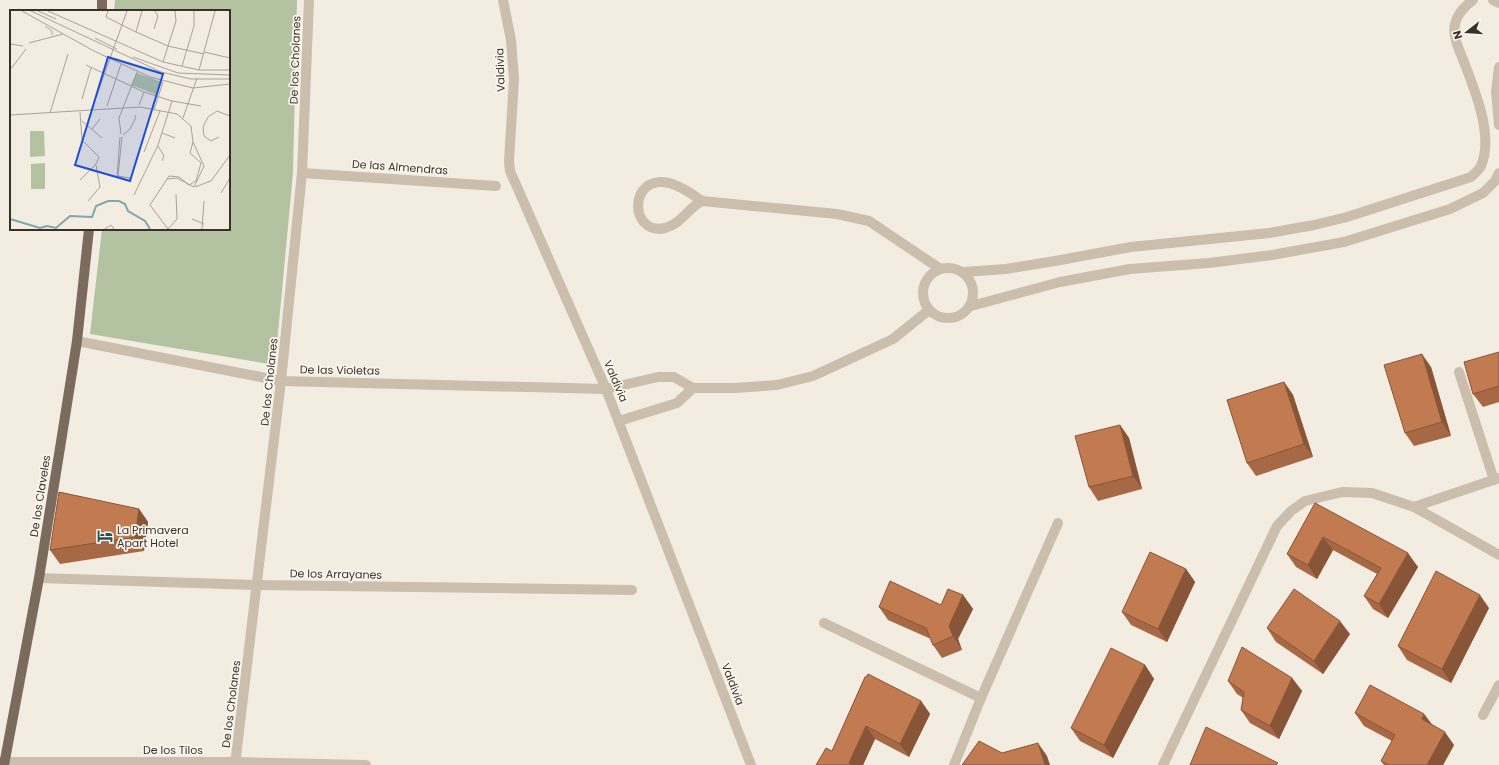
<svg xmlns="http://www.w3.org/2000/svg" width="1499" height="765" font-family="Poppins,sans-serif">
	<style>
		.green { fill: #b3c2a1 }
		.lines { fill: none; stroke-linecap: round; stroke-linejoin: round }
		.minor { stroke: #cbbead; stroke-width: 10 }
		.major { stroke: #7b6b5d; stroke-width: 10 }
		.wall { fill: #a76945 }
		.shaded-wall { fill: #885538 }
		.building { fill: #c27a50; stroke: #885538 }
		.labels { text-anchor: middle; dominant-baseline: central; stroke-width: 3.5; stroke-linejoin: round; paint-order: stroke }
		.street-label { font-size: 11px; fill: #39312b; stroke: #faf6ee }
		.poi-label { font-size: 11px; fill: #39312b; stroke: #faf6ee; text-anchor: start }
		.inset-river { fill: none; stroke: #80a7af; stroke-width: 2 }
		.inset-road { fill: none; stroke: #a9a298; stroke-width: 1 }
		.view { fill: #1d4ed8; fill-opacity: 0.15; stroke: #1d4ed8; stroke-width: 2 }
		.inset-edge { fill: none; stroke: #39312b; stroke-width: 2 }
	</style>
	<rect width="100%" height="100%" fill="#f3ede1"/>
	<path class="green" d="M 115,0 L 297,0 L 293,173 L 275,365 L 90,334 L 102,229 L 229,229 L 229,11 L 114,11 Z"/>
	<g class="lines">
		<g class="minor">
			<path d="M 503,0 L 511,40 L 514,79 L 509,161 L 510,171 L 606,389 L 751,765"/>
			<path d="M 1493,0 L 1499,3"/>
			<path d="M 1499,67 L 1496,91 L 1499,125"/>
			<path d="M 302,173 L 496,186"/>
			<path d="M 702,201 C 688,208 681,224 665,228 C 629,236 628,174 669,183 C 681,186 692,194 702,201 L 837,214 L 869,221 L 939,268"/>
			<circle cx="948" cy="293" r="25"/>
			<path d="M 964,272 L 1006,269 L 1055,261 L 1131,247 L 1269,233 L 1314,225 L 1347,217 L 1471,177 C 1474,174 1479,170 1481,166 C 1494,136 1475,91 1464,62 C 1460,51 1452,37 1455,24 C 1457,14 1465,6 1473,0"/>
			<path d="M 971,306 L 1060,282 L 1130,269 L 1209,263 L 1272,255 L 1344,242 L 1450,209 L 1483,193 L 1495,181 L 1499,173"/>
			<path d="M 77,341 L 281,381 L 606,389 L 658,377 L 674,377 L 693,388 L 735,388 L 777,385 L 813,376 L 893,339 L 929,310"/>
			<path d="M 1459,372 L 1494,480"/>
			<path d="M 619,421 L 677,403 L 693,388"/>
			<path d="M 1414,507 L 1499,478"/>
			<path d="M 39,578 L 257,585 L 632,590"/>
			<path d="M 824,623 L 981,698"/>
			<path d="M 1483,715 L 1499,685"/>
			<path d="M 0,762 L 236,762 L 366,765"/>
			<path d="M 235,765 L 281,381 L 302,173 L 309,0"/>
			<path d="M 954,765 L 981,698 L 1058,523"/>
			<path d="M 1163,765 L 1277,526 L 1291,511 L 1305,501 L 1342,492 L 1372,493 L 1414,507 L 1499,555"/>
		</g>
		<g class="major">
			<path d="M 102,11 L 102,0"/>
			<path d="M 4,765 L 39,578 L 60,448 L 77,341 L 89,229"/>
		</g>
	</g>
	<g class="wall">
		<path d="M 1499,352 L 1499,402 L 1483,407 L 1473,394 Z"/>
		<path d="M 1431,367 L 1451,436 L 1414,446 L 1405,433 Z"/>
		<path d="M 1284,382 L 1293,395 L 1313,457 L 1256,476 L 1247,463 Z"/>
		<path d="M 1120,425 L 1129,438 L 1142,489 L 1098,501 L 1089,487 Z"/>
		<path d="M 1315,503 L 1418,567 L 1388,618 L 1373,609 L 1364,596 L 1377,574 L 1333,550 L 1317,579 L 1296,567 L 1287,554 Z"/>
		<path d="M 139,509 L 148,522 L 144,551 L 60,564 L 50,550 Z"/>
		<path d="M 1186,569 L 1195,582 L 1167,642 L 1131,625 L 1122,612 Z"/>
		<path d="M 963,595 L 973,609 L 958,639 L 962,650 L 942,658 L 933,645 L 931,639 L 888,620 L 879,607 L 941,605 Z"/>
		<path d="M 1489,608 L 1451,683 L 1407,660 L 1398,646 Z"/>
		<path d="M 1267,628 L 1350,634 L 1323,674 L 1276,642 Z"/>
		<path d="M 1145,665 L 1154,679 L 1113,758 L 1080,741 L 1071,728 Z"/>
		<path d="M 865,677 L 921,701 L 930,714 L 909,757 L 875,739 L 863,765 L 816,765 L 832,751 Z"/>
		<path d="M 1292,678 L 1302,691 L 1279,739 L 1250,723 L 1241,710 L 1243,698 L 1237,694 L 1228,681 Z"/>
		<path d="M 1355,713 L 1424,714 L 1432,725 L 1454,745 L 1443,765 L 1384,765 L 1381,761 L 1392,741 L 1364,726 Z"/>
	</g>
	<g class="shaded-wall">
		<path d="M 1422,354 L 1431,367 L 1451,436 L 1442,422 Z"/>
		<path d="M 1284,382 L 1293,395 L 1313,457 L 1304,444 Z"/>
		<path d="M 1120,425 L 1129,438 L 1142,489 L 1133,476 Z"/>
		<path d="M 139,509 L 148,522 L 144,551 L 135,537 Z"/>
		<path d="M 1323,537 L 1333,550 L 1317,579 L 1308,565 Z"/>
		<path d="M 1408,553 L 1418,567 L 1388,618 L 1379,604 Z"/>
		<path d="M 1186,569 L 1195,582 L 1167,642 L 1158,629 Z"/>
		<path d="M 963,595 L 973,609 L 958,639 L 962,650 L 953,636 L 949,626 Z"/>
		<path d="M 1480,595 L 1489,608 L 1451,683 L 1442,669 Z"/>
		<path d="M 1340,621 L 1350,634 L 1323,674 L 1314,661 Z"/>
		<path d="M 1145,665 L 1154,679 L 1113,758 L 1104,745 Z"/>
		<path d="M 1292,678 L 1302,691 L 1279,739 L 1270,726 Z"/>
		<path d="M 921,701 L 930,714 L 909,757 L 900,744 Z"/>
		<path d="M 1424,714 L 1434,727 L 1422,719 Z"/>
		<path d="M 866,726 L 875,739 L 863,765 L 851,765 L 849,763 Z"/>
		<path d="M 1445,732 L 1454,745 L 1443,765 L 1427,765 Z"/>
		<path d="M 1038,743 L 1047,756 L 1050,765 L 1045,765 Z"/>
	</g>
	<g class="building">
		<path d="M 1499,352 L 1499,386 L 1473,394 L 1464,362 Z"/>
		<path d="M 1422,354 L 1442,422 L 1405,433 L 1384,365 Z"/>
		<path d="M 1284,382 L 1304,444 L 1247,463 L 1227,400 Z"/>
		<path d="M 1120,425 L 1133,476 L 1089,487 L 1075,436 Z"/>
		<path d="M 59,492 L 139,509 L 135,537 L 50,550 Z"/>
		<path d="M 1315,503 L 1408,553 L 1379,604 L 1364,596 L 1381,568 L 1323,537 L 1308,565 L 1287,554 Z"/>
		<path d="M 1150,552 L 1186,569 L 1158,629 L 1122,612 Z"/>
		<path d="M 1436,571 L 1480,595 L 1442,669 L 1398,646 Z"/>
		<path d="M 890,581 L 941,605 L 948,589 L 963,595 L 949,626 L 953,636 L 933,645 L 926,628 L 879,607 Z"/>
		<path d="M 1294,589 L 1340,621 L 1314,661 L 1267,628 Z"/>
		<path d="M 1242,647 L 1292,678 L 1270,726 L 1241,710 L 1244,692 L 1228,681 Z"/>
		<path d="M 1111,648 L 1145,665 L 1104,745 L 1071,728 Z"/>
		<path d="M 868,674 L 921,701 L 900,744 L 866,726 L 849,763 L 853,765 L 816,765 L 826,748 L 832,751 L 865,677 L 866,677 Z"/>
		<path d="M 1370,685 L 1424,714 L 1422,719 L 1445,732 L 1427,765 L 1389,765 L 1381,761 L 1395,735 L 1355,713 Z"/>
		<path d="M 1206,727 L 1278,763 L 1276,765 L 1190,765 Z"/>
		<path d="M 979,741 L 1002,753 L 1038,743 L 1045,765 L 962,765 Z"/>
	</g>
	<defs>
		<symbol id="hotel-bare" viewBox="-9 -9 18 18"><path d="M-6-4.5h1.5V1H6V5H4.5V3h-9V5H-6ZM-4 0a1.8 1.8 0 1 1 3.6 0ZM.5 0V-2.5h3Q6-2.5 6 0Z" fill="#214f5a" stroke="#faf6ee" stroke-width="2.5" paint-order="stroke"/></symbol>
	</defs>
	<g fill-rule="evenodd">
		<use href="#hotel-bare" x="94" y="525" width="22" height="22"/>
	</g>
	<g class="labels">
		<g class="street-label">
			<text transform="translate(295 60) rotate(-88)">De los Cholanes</text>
			<text transform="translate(500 70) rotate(-92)">Valdivia</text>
			<text transform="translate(400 167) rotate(4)">De las Almendras</text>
			<text transform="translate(340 370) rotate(1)">De las Violetas</text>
			<text transform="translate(616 381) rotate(67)">Valdivia</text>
			<text transform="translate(269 382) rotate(-84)">De los Cholanes</text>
			<text transform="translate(40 496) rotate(-81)">De los Claveles</text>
			<text transform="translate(336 574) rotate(1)">De los Arrayanes</text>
			<text transform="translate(733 684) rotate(69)">Valdivia</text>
			<text transform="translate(231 704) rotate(-83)">De los Cholanes</text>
			<text x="173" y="750">De los Tilos</text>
		</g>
		<g class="poi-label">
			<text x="117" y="530">La Primavera<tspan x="117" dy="13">Apart Hotel</tspan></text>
		</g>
	</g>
	<g transform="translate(10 10)">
		<rect width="220" height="220" fill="#f3ede1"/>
		<path d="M 127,63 L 152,72 L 147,85 L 121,75 ZM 20,121 L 34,121 L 35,146 L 20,147 ZM 35,153 L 35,179 L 21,179 L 21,154 Z" fill="#b3c2a1"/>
		<path class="inset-river" d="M 0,209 L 30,218 L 37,216 L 46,218 L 60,206 L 82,207 L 86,196 L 98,191 L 109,191 L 115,194 L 118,201 L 135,211 L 140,219"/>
		<path class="inset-road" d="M 12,1 L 84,41 L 140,67 L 183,78 L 220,74M 21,1 L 151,62 L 181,69 L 220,69M 28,1 L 46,9M 38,1 L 153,52 L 189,60 L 220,60M 98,1 L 96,7 L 126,22 L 158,36 L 194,44M 35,16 L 42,21 L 42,25M 144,19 L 148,6 L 145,1M 126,22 L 132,1M 85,28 L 107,39M 19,33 L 53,24M 0,34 L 13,36M 194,42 L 220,48M 123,47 L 168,63 L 220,65M 153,52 L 166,11 L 165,1M 76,55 L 134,82 L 162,91 L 191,96M 172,56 L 184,16 L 184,1M 0,60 L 16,39M 189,60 L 205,1M 72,89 L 81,58M 129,95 L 134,82M 97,96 L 111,54M 144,100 L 153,72M 81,101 L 117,1M 40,103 L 58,44M 0,105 L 130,97 L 167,104 L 181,116 L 183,132 L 194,156 L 184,177 L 167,168 L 157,169M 173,108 L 187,68M 72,111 L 92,128M 82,119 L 90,109M 152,123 L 165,128M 111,124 L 109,108 L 127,62M 113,125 L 120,119 L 126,107 L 124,105M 110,127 L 107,166 L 120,171 L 120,168 L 108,166 L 112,127M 209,127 L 201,131 L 194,126 L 193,117 L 198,107 L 207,101 L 220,106M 148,136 L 154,146 L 152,151M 134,142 L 150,101M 70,170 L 86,154 L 89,147 L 72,130 L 70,102M 185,177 L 201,171 L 220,145M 211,183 L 220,168M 124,185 L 148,135 L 162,91M 78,191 L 90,177 L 86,155M 182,209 L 194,214M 95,219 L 101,215 L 104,219M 158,219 L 140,195 L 159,166 L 169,167 L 179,175 L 186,171 L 191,153 L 180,143 L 183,132M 158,219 L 167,209 L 166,184M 192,219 L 194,191"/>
		<path class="view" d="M 98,47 L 153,64 L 120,171 L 65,155 Z"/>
		<rect width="220" height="220" class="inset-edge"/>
	</g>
	<g transform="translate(1467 32) rotate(253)" stroke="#faf6ee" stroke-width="3" paint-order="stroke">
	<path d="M0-3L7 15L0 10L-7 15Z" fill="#39312b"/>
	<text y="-6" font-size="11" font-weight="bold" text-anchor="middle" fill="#39312b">N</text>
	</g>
</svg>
